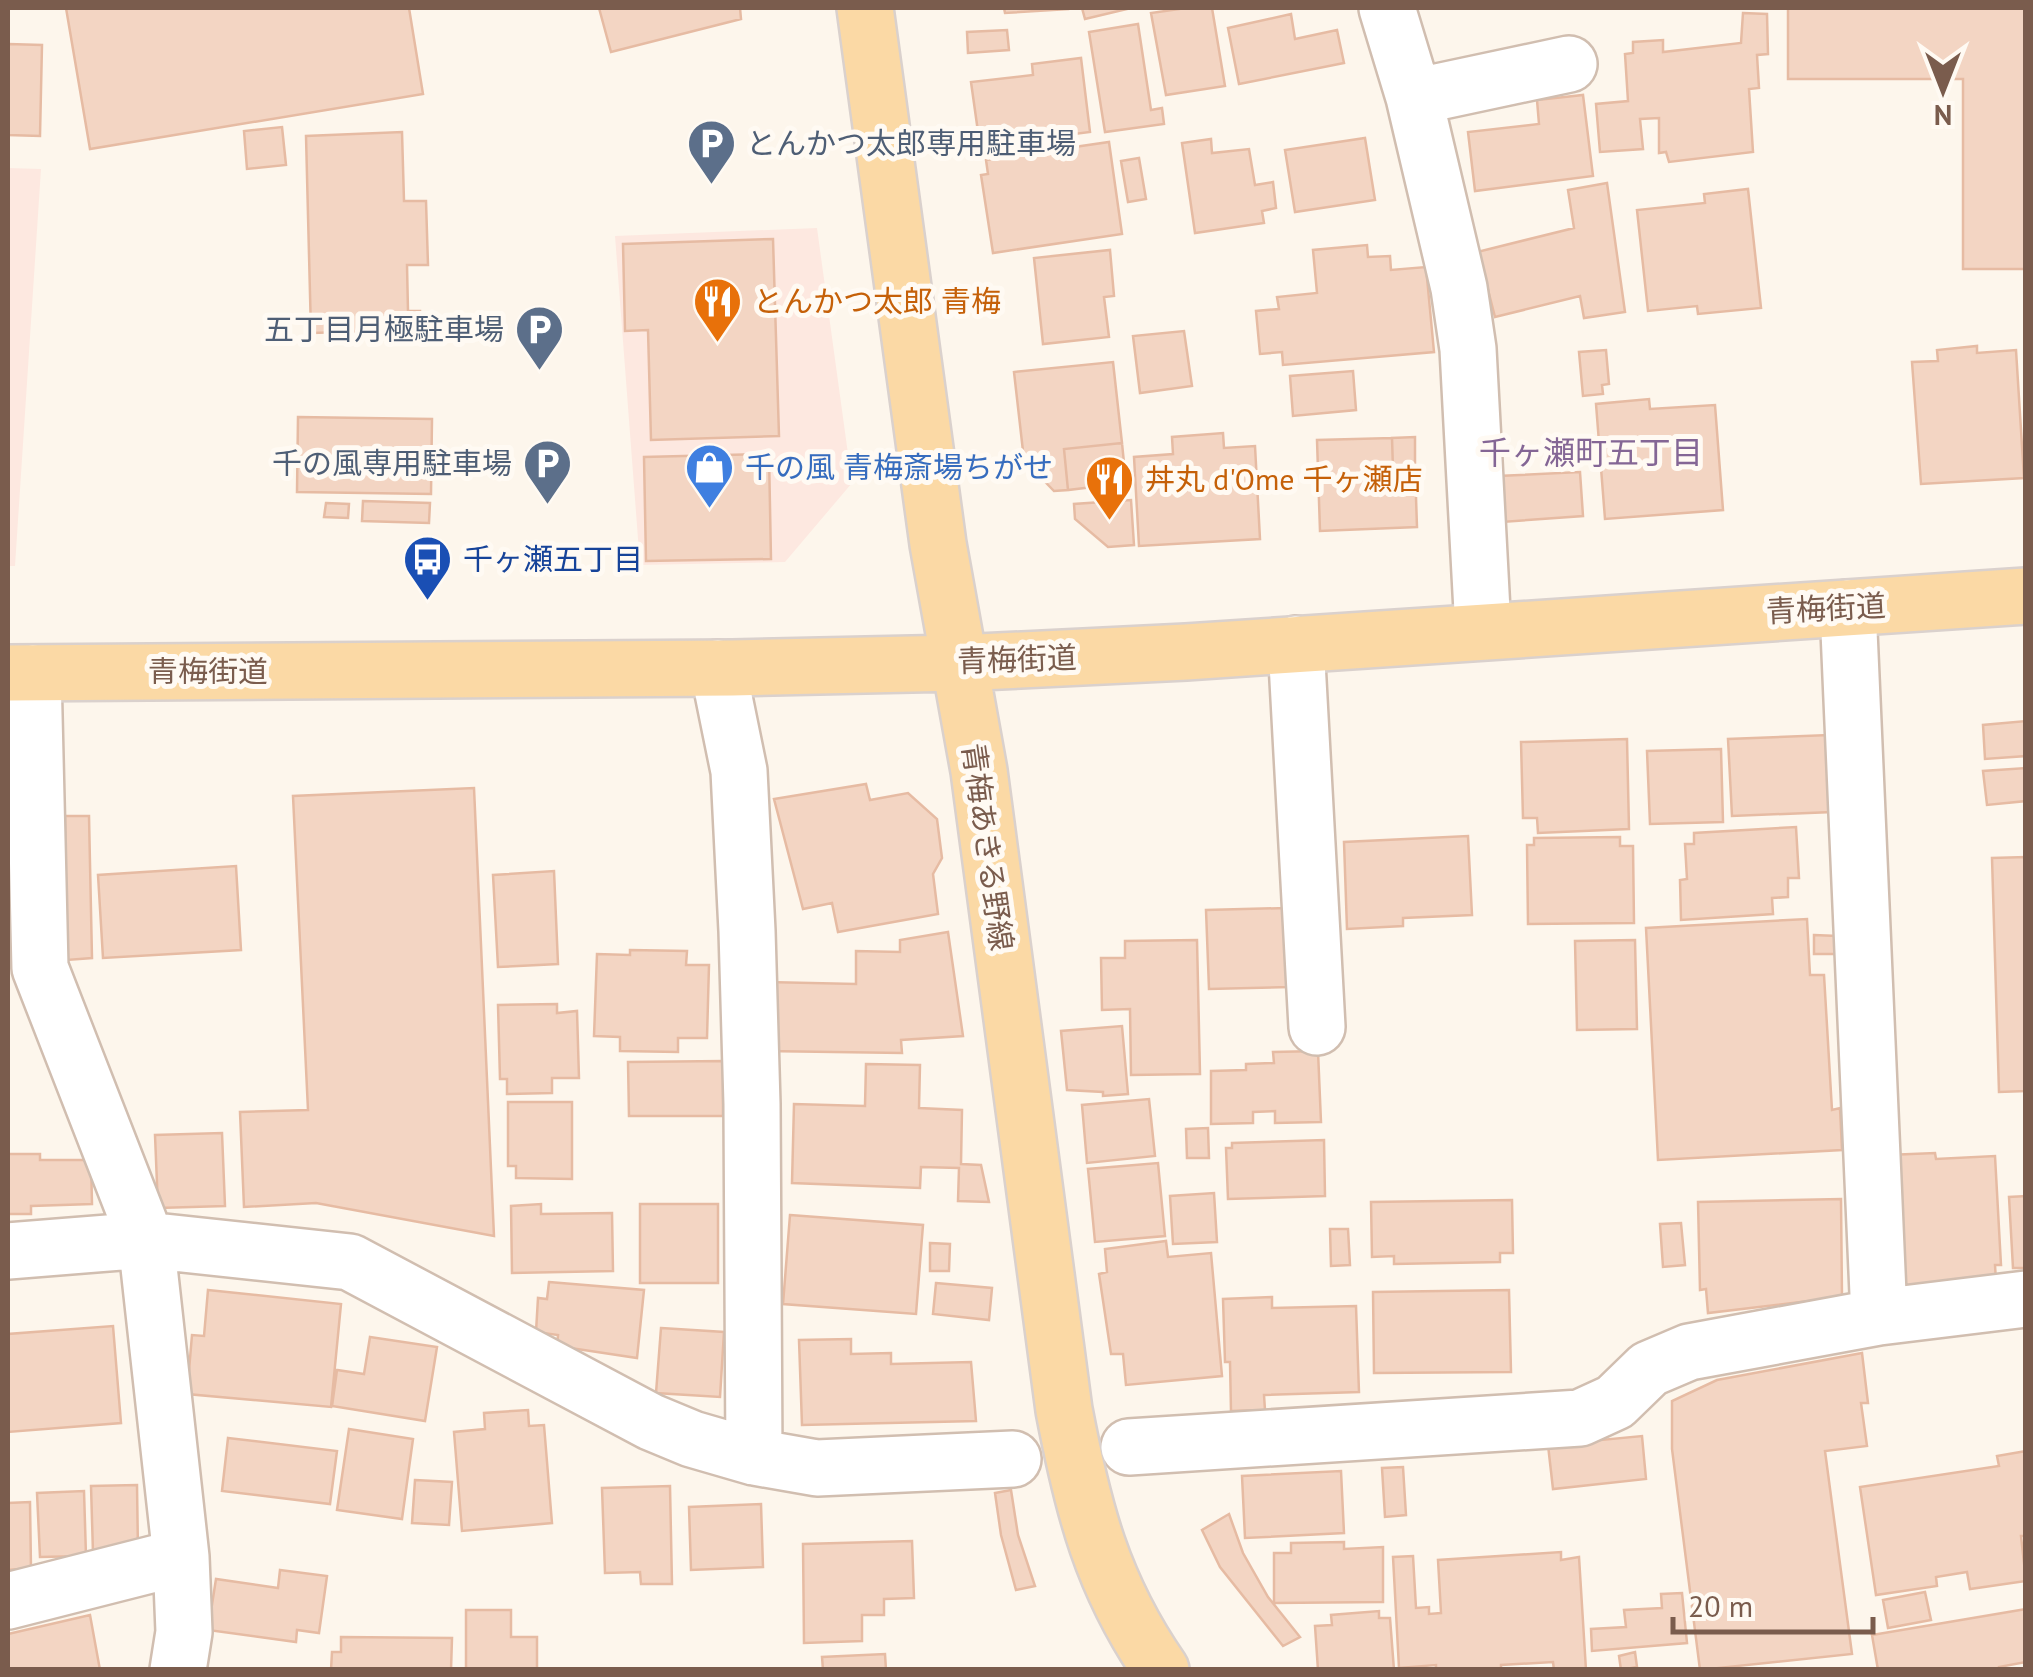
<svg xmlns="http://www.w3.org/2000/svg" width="2033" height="1677" font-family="'PT Sans','Noto Sans JP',sans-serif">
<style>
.commercial{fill:#fde8e0}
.building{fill:#f3d5c3;stroke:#e6bba3;stroke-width:2.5}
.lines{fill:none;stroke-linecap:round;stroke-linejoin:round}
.minor-casing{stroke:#d1beb0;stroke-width:60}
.major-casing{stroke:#dad1cd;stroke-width:60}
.minor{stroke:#fff;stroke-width:55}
.major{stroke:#fbd9a5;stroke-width:55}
.labels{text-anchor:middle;stroke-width:10;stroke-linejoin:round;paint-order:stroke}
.service-label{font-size:30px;fill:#4e5e75;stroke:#fffaf3;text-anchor:end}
.food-label{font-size:30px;fill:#c56008;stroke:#fffaf3;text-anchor:start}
.shop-label{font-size:30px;fill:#366cbe;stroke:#fffaf3;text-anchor:start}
.transit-label{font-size:30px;fill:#164399;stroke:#fffaf3;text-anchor:start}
.street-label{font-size:30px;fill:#7a5c4d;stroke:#fffaf3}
.neighbourhood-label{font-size:32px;fill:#846695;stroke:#fffaf3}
</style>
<rect width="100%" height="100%" fill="#fdf6ec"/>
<path class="commercial" d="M8,168L41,169L15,566H8Z
M817,228L852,483L785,562L640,565L615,236Z"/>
<path class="building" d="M66,8H409L423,94L90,149Z
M599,8H740L741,19L611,52Z
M1004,8H1068V9L1005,13Z
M1082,8H1131L1085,19Z
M1186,8H1212L1225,86L1166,95L1151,13Z
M1788,8H2026V269H1963V79H1788Z
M1743,13L1767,14L1768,54L1757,55L1759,88L1749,89L1753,152L1669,162L1666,152L1659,153V118L1640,119L1643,149L1600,152L1596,104L1628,101L1625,54L1633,53V42L1663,40V52L1741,43Z
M1291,14L1295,39L1337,30L1344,63L1239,84L1228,28Z
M1138,24L1151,110L1162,108L1164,124L1105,132L1089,32Z
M1007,30L1009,50L968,53L967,32Z
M8,44L42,45L40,136L8,135Z
M1081,58L1090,132L980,146L971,82L1033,75L1032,64Z
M1583,95L1593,176L1475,191L1468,132L1539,124L1537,100Z
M282,127L286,165L247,169L244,131Z
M402,132L404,201H426L428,265H407L408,311H420V330L311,333L306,136Z
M1365,138L1375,200L1295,212L1285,150Z
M1211,139L1212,153L1249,149L1255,185L1273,182L1276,208L1262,211L1264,223L1195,233L1182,143Z
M1109,142L1122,234L993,253L981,175L988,174L986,160Z
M1139,158L1146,199L1128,202L1121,161Z
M1607,183L1625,312L1584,318L1580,296L1495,317L1486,282L1469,254L1574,228L1568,190Z
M1748,189L1761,308L1698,314L1697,306L1648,311L1637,210L1705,203L1704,194Z
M773,239L779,436L651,440L648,330L625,331L623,244Z
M1367,245L1368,257L1390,256L1391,270L1426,267L1434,352L1283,365L1282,352L1260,354L1256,311L1279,309L1277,297L1317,293L1313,250Z
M1110,250L1114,296L1104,297L1109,337L1043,344L1034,258Z
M1184,331L1192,386L1140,393L1133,336Z
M1977,346V353L2016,350L2024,478L1921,484L1912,362L1938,361L1937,350Z
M1606,350L1609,384L1602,385L1603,394L1583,396L1579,352Z
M1113,362L1122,443L1064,449L1068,490L1054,491L1024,460L1014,372Z
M1353,371L1356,410L1293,416L1290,376Z
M1649,399L1650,409L1715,405L1723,510L1605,519L1596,404Z
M298,417L432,419L431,494L297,492Z
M1223,433L1224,448L1255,446L1260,539L1139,546L1134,457L1173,454L1172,437Z
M1415,437V468L1393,469L1392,438Z
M1392,438L1393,469L1415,468L1417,527L1320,531L1317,440Z
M1122,443L1126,483L1068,490L1064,449Z
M769,454L771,559L646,561L644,457Z
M1580,472L1583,516L1502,522L1498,476Z
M1131,500L1134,545L1108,547L1075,519L1074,504Z
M363,501L430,503L429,523L362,521Z
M326,503L349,504L348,518L324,517Z
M2026,721V756L1985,759L1983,725Z
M1829,735L1832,812L1732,816L1728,739Z
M1627,739L1629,829L1538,833L1537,818H1523L1521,742Z
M1721,749L1723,822L1650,824L1647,751Z
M2026,768V801L1987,805L1983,771Z
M866,784L870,800L908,793L937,819L942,858L933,874L938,914L838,932L832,903L803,909L774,799Z
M474,788L494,1236L316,1203L244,1207L240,1112L308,1110L293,796Z
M65,816H89L92,958L67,960Z
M1796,827L1799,878H1788V897L1772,898L1773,914L1681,920L1680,880L1687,879L1685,844H1694V833Z
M1468,836L1472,915L1403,918V926L1347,929L1344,842Z
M1620,837V846H1633L1634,923L1528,924L1527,845H1534V838Z
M2026,857V1091L1999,1092L1992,858Z
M236,866L241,950L103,958L98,875Z
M554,871L558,964L498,967L493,875Z
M1286,908L1289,987L1209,989L1206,910Z
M1807,919L1810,975H1824L1832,1110L1840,1108L1842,1150L1658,1160L1646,928Z
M948,932L963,1036L901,1040L902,1053L765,1051L767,982L856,984V951L900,952V940Z
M1814,935L1837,936V954H1814Z
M1197,940L1200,1074L1131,1075L1130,1009L1102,1010L1101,958H1125V941Z
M1635,940L1637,1029L1577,1030L1575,941Z
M630,950L687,951L686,965H709L707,1038H678V1052L620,1051V1037L594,1036L597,954L630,955Z
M557,1004V1013L577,1011L579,1078H552V1093L507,1094V1079H500L498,1005Z
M1122,1026L1128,1094L1103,1096V1092L1067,1090L1061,1031Z
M1318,1051L1321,1122L1275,1123V1111L1253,1112V1123L1211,1124V1071L1246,1070V1064L1274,1063L1273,1052Z
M723,1061V1116H629L628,1062Z
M866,1064L920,1065L919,1108L962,1110L961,1164L981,1165L989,1202L958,1201L959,1168L921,1167L920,1188L792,1183L794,1104L865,1106Z
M1149,1099L1155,1156L1087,1163L1082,1105Z
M508,1102H572V1179L516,1178V1166H508Z
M1208,1128L1209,1158H1187L1186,1129Z
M222,1133L225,1206L158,1208L155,1135Z
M1324,1140L1325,1196L1228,1199L1226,1148H1232V1143Z
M1935,1153L1936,1159L1995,1156L2001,1265H1995L1996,1281L1895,1286L1888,1155Z
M8,1154H40V1160H91L92,1204L31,1206V1214H8Z
M1158,1163L1165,1236L1095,1242L1088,1169Z
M1214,1193L1217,1242L1173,1244L1170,1196Z
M2026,1196V1268H2013L2009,1197Z
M1841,1199L1842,1297L1708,1313L1706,1289L1700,1290L1698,1202Z
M1512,1200L1513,1253H1500V1262L1394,1264V1256L1372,1257L1371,1202Z
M541,1204V1214L612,1213L613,1271L512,1273L511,1206Z
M640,1204H718V1283H640Z
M790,1215L923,1225L916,1314L783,1304Z
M1681,1223L1685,1265L1663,1267L1660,1224Z
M1330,1229H1348L1350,1265L1331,1266Z
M1166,1241L1168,1257L1211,1253L1222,1376L1126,1385L1123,1354H1111L1099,1274L1107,1272L1105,1249Z
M930,1243L950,1244L949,1271H930Z
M549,1282L644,1290L637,1358L557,1346L558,1335L536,1332L538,1298L547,1299Z
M936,1283L992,1288L989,1320L933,1314Z
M208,1290L341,1304L331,1407L187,1394L192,1335L204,1336Z
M1509,1290L1511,1372L1374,1373L1373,1292Z
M1272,1297V1308L1356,1306L1359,1392L1264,1395L1265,1410L1231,1411L1230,1362H1225L1223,1299Z
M113,1326L121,1423L8,1432V1334Z
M661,1328L724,1332L720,1397L656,1393Z
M370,1337L437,1347L425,1421L332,1406L337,1370L364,1374Z
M851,1339V1354L891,1353V1364L971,1362L976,1421L802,1425L799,1340Z
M1862,1353L1868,1403H1861L1867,1446L1825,1451L1852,1654L1700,1670L1672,1449V1401L1717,1380Z
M528,1410L529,1426L544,1425L552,1523L462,1531L454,1432L485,1429L484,1413Z
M349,1429L413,1439L402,1519L337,1510Z
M1642,1436L1646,1479L1553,1489L1548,1445Z
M228,1438L337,1451L330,1504L222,1491Z
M2026,1451V1536H2021L2026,1581L1970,1589L1967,1572L1936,1577L1937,1586L1876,1595L1860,1487L1999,1466L1997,1456Z
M1403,1467L1406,1515L1385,1517L1382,1468Z
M1341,1471L1344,1533L1245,1538L1242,1476Z
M415,1480L452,1482L449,1525L412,1523Z
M137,1485L138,1552L93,1553L91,1486Z
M670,1486L672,1584H641L640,1572L605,1573L602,1488Z
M1011,1490L1018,1535L1035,1586L1016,1590L1001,1535L995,1493Z
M84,1491L86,1556L40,1557L37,1493Z
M30,1502L31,1568L8,1570V1503Z
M761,1504L763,1567L691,1570L689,1507Z
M1229,1514L1243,1553L1268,1597L1300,1637L1283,1646L1220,1567L1202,1530Z
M912,1541L914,1598L884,1599V1615H862V1641L804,1643L803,1544Z
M1344,1542V1549L1383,1547V1602L1274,1603V1553H1291V1543Z
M1561,1552V1560L1579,1557L1586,1670H1554L1553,1662L1501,1665V1670H1436V1665L1399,1668L1393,1557L1413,1556L1416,1608L1429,1607V1614L1441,1613L1438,1560Z
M280,1570L327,1576L319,1633L297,1630L296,1642L208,1630L216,1579L278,1588Z
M1925,1592L1931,1620L1888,1628L1883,1600Z
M1682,1593L1687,1643L1592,1651L1591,1629L1626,1627L1624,1610L1662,1608L1661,1594Z
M2026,1609V1662L1999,1667V1670H1878L1872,1635Z
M466,1610H511V1637H537V1670H466Z
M1379,1611V1618H1390L1394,1670H1318L1315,1626L1332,1625L1331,1615Z
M90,1615L100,1670H8V1634Z
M341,1637L452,1638L451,1670H331L332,1652H341Z
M1635,1652L1637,1667L1621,1670L1619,1656Z
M885,1654L886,1670H823L822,1657Z"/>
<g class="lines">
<defs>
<path id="minor" d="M1387,8L1414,97L1459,288L1468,349L1483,630
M1414,97L1569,64
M1848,608L1879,1317
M1296,644L1317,1027
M718,668L739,771L747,931L752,1104L754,1457
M8,1251L146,1240L350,1262L651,1422L692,1439L754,1457L817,1468L1013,1459
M1129,1447L1580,1418L1615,1402L1649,1369L1689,1352L1879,1317L2026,1299
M8,1601L181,1557L146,1240L40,968L33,673
M178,1670L184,1632L181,1557"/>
<path id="major" d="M865,8L938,544L979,771L1064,1410C1083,1509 1102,1585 1161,1670
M8,673L732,668L958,663L1186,652L2026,596"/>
</defs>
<use href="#minor" class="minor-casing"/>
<use href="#major" class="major-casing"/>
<use href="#minor" class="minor"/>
<use href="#major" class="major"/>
</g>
<defs>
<symbol id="parking-pin" viewBox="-11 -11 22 30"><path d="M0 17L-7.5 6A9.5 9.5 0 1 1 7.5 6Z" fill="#5c6f8a" stroke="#fffaf3"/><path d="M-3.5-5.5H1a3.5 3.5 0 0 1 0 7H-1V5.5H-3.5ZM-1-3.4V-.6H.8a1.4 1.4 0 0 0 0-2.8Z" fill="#fff"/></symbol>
<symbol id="restaurant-pin" viewBox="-11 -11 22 30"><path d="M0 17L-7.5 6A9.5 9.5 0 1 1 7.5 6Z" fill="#e8710a" stroke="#fffaf3"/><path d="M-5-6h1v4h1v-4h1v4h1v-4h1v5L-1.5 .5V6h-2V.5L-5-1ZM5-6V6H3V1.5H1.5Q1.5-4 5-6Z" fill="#fff"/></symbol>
<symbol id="shop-pin" viewBox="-11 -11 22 30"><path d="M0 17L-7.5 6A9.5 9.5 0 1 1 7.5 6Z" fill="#3f7fe0" stroke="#fffaf3"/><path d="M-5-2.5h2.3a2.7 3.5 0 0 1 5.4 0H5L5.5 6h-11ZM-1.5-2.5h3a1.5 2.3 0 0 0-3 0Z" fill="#fff"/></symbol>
<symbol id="bus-pin" viewBox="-11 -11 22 30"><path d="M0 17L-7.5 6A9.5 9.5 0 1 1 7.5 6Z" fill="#1a4fb4" stroke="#fffaf3"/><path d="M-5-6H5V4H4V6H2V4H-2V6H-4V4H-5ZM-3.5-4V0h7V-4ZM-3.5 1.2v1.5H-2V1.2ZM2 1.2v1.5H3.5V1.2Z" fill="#fff"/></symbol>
</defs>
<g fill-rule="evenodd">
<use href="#parking-pin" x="684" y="116" width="55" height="75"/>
<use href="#restaurant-pin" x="690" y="274" width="55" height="75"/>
<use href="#parking-pin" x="512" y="302" width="55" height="75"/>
<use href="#parking-pin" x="520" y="436" width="55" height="75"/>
<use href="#shop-pin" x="682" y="440" width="55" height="75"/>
<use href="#restaurant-pin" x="1082" y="452" width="55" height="75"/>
<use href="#bus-pin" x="400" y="532" width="55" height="75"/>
</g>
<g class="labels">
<g class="service-label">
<text x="746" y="154" text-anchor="start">とんかつ太郎専用駐車場</text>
<text x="504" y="340">五丁目月極駐車場</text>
<text x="512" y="474">千の風専用駐車場</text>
</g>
<g class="food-label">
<text x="753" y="312">とんかつ太郎 青梅</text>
<text x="1145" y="490">丼丸 d'Ome 千ヶ瀬店</text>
</g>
<g class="shop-label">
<text x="745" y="478">千の風 青梅斎場ちがせ</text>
</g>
<g class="transit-label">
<text x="463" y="570">千ヶ瀬五丁目</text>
</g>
<g class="street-label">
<text transform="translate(1826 609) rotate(-3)" y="10">青梅街道</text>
<text transform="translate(1017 660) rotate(-2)" y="10">青梅街道</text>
<text x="208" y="682">青梅街道</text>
<text transform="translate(987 847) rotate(82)" y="10">青梅あきる野線</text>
</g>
<g class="neighbourhood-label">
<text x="1591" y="464">千ヶ瀬町五丁目</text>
</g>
</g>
<rect width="2033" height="1677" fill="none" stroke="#7a5c4d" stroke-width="20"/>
<g transform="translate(1943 90) rotate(180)" stroke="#fffaf3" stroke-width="8" paint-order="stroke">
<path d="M0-8L18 38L0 25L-18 38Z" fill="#7a5c4d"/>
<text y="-15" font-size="28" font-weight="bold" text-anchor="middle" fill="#7a5c4d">N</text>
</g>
<path d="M1673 1617v15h200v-15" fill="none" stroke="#7a5c4d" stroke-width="5"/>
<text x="1688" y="1617" font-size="30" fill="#7a5c4d" stroke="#fffaf3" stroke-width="8" paint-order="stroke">20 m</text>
</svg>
